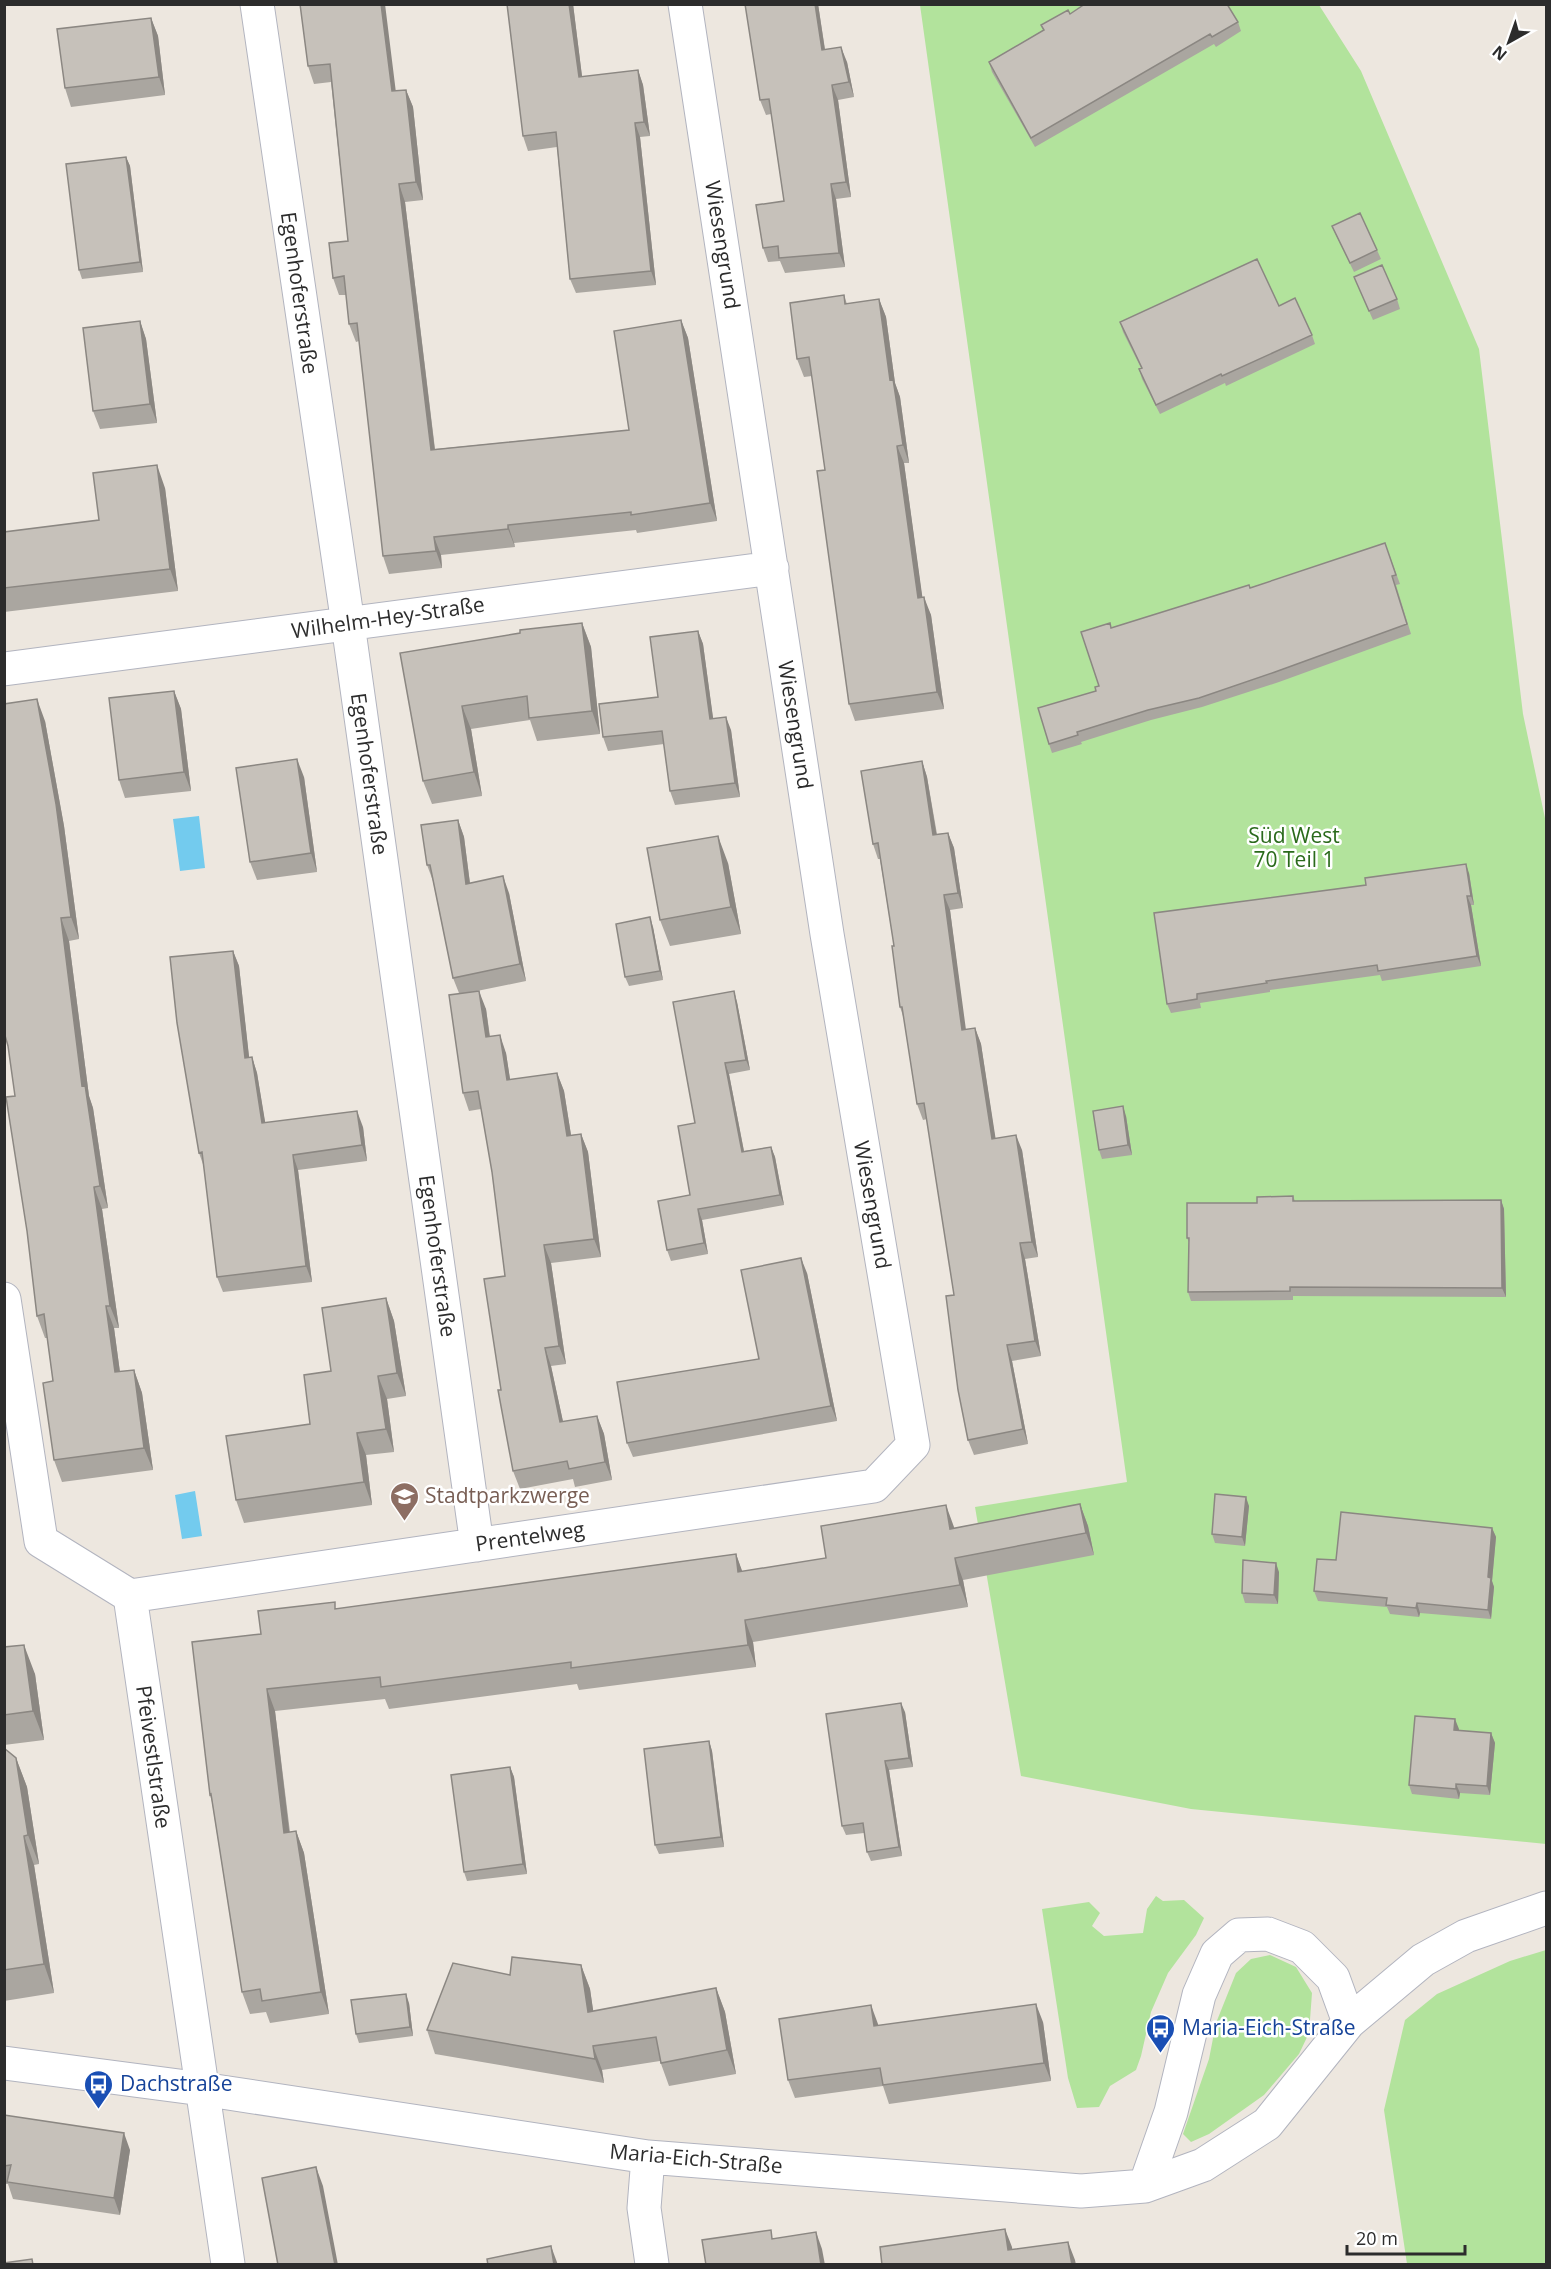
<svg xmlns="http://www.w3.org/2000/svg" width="1551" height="2269" font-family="'Open Sans',sans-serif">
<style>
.green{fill:#b2e39c}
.water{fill:#73cbee}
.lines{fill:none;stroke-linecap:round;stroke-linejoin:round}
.minor-casing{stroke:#b2b4bf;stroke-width:35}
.minor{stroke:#fff;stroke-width:33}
.wall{fill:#aaa6a0}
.shaded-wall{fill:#8b8782}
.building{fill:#c6c1ba;stroke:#8b8782;stroke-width:1.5}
.labels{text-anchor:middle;stroke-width:5;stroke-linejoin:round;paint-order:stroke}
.street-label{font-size:21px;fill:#2c2c2c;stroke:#fff}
.park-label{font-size:21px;fill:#2a6a1b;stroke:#fff}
.education-label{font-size:21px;fill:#785e54;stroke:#fff;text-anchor:start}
.transit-label{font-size:21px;fill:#164399;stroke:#fff;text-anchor:start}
</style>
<rect width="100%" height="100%" fill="#ede7df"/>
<path class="green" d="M920,5H1319L1361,71L1479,349L1523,714L1546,823V1844L1191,1809L1021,1776L975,1507L1127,1482Z
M1156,1896L1163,1901L1184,1900L1204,1918L1196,1935L1168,1973L1151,2012L1141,2056L1136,2070L1110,2086L1099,2107L1077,2108L1068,2078L1042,1909L1089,1902L1100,1913L1092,1926L1104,1936L1143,1933L1147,1909Z
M1546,1950V2264H1407L1384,2110L1405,2020L1437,1994L1510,1961Z
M1270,1955L1296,1967L1312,1993L1309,2033L1299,2054L1264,2095L1209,2134L1191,2142L1183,2134L1209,2059L1216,2023L1236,1973L1251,1959Z"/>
<path class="water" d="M199,816L205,868L180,871L173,819Z
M195,1491L202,1536L182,1539L175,1495Z"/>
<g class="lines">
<defs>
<path id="minor" d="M257,4L348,624L477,1545
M4,669L772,568
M4,1299L41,1541L130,1596L228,2264
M130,1596L874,1486L913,1445L827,934L685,4
M4,2063L202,2089L648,2157L1081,2191L1145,2186L1203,2165L1267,2124L1349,2022L1423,1960L1466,1936L1546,1908
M648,2157L644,2208L652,2264
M1145,2186L1171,2112L1199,1995L1217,1954L1239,1935L1268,1934L1302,1947L1333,1978L1349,2022"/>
</defs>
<use href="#minor" class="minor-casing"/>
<use href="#minor" class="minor"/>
</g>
<path class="wall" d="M300,4L396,91L406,90L413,107L423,200L405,202L435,449L629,430L681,320L688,338L717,521L637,533L636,530L514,543L515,547L441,555L442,568L389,574L383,556L359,341L356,342L349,324L346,295H339L333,278L348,241L331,82L314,84L308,66Z
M507,4H573L582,77L638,70L643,85L650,136L640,137L656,285L576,293L570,279L557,147L528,151L523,136Z
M745,4H818L825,49L847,62L854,97L838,100L851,197L836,199L845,267L785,273L780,261L768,262L763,248L784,201L771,114L766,115L760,100Z
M1070,14L1238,22L1241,31L1216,47L1214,44L1035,147L992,72L989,62L1043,30L1041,25Z
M151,18L158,36L165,95L71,107L65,88Z
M126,157L130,166L143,272L82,279L79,270Z
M1332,226L1377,250L1381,259L1354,272L1336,235Z
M1354,277L1397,299L1400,309L1373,320Z
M844,295L847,304L879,299L886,317L895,383L900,397L909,463H904L922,597L931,615L944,709L855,721L849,704L825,470L812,376L804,377L797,359Z
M1279,306L1312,335L1315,344L1226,386L1225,383L1160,414L1142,379L1139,369L1141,368L1123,332L1120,322Z
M140,321L146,339L157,423L100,429L93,411Z
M165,488L178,591L4,612V532L99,520Z
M1385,543L1400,584L1396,585L1411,634L1279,682L1202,707L1151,720L1081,742L1082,744L1052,753L1049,744L1096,691L1099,686L1111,628L1250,588Z
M582,623L591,647L600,734L537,741L530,720L471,729L482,796L432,804L423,781L400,653Z
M698,631L703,644L713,719L731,730L740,797L675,805L670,791L664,744L608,751L603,737L658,697Z
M174,691L181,709L191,791L125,798L119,780Z
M45,721L64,826L79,939L69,941L89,1096L93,1108L108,1208L102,1209L119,1328H114L120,1372L134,1370L142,1393L153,1470L62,1482L54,1460L53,1381L47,1338H45L37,1316L15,1096Z
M922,761L927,777L937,834L948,833L954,848L963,908L950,910L965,1030L975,1028L981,1044L995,1138L1022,1150L1038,1257L1025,1259L1041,1356L1012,1361L1028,1444L974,1455L968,1440L954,1295L927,1119L923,1120L917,1104L904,1019L900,1007L894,946L880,859H878L873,844Z
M304,777L317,872L257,880L250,862Z
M458,820L464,837L470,883L509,893L526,981L472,992L486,1009L490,1036L506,1053L510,1080L557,1073L564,1091L571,1135L581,1134L588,1152L601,1257L551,1263L566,1364L551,1366L563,1422L597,1416L604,1434L612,1480L575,1487L573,1479L520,1489L513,1471L501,1390L505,1276L492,1172L481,1109L469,1111L463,1093L459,993L453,978L433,881L427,865Z
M728,863L741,934L670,946L660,920Z
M1469,873L1474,905H1471L1481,966L1382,981L1380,975L1270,990V992L1200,1003L1201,1008L1171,1013L1167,1004Z
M653,927L663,980L629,986L625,977Z
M233,951L239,966L249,1058L252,1057L257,1073L265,1123L363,1127L367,1161L298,1170L312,1282L223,1292L217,1277L204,1167L199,1153Z
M737,1002L750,1070L729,1074L744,1151L771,1147L775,1157L784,1205L702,1220L708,1254L671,1261L667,1250L690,1195L695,1123Z
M1126,1116L1132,1155L1102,1159L1099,1150Z
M1293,1196L1295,1201L1501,1200L1504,1209L1506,1297L1293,1296V1300L1191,1301L1188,1292L1189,1242L1187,1238L1257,1203Z
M807,1273L837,1421L633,1457L627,1443L759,1359Z
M386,1298L394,1321L406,1396L387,1399L394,1452L366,1455L372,1505L244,1523L236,1500L310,1424Z
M1080,1504L1088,1526L1094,1555L963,1580L968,1607L753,1642L756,1667L579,1690L577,1684L389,1709L385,1699L275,1711L290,1832L296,1831L304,1853L329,2014L270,2023L266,2012L250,2014L242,1992L212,1802L210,1795L261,1634L337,1609L736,1554L742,1572L826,1558L955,1528Z
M1249,1506L1245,1546L1215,1543L1212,1534Z
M1492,1528L1496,1537L1492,1581L1494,1587L1491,1619L1420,1613L1419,1617L1390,1614L1387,1607L1318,1601L1314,1591L1336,1560Z
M1279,1572L1278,1604L1245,1603L1242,1593Z
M4,1647L35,1674L44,1740L4,1745Z
M905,1712L913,1767L889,1770L902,1856L871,1861L867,1852L864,1833L846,1835L842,1826Z
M1459,1729L1458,1731L1491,1733L1495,1743L1490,1795L1460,1793L1459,1799L1412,1794L1409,1785Z
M709,1741L712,1751L724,1847L659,1854L655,1845Z
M4,1748L16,1758L27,1787L39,1864L34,1865L54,1993L4,2001Z
M510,1767L514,1777L527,1874L467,1881L464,1872Z
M581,1965L590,1989L593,2011L716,1988L725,2012L736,2074L669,2086L660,2061L602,2070L604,2083L435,2054L427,2030L510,1975Z
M409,2003L413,2036L359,2043L356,2034Z
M1043,2022L1051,2081L889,2104L883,2086L795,2098L788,2080L878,2024V2026Z
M4,2115L130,2150L120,2215L13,2199L8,2184H4Z"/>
<path class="shaded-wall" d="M381,4H385L398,109L392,91Z
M569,4H573L584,92L579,77Z
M815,4H818L827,64L822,50Z
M151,18L158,36L165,95L159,77Z
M841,47L847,62L854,97L849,82Z
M638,70L643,85L650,136L644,122Z
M832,85L838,100L851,197L846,182Z
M406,90L413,107L423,200L416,182Z
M635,123L640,137L656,285L651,271Z
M126,157L130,166L143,272L140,262Z
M399,184L405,202L437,468L431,450Z
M831,184L836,199L845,267L839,253Z
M879,299L886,317L895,383L900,397L909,463L903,445L890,380Z
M681,320L688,338L717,521L710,503Z
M140,321L146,339L157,423L150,404Z
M897,446L904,463L925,616L918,598Z
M157,465L165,488L178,591L170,569Z
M508,525L514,543L515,547L508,529Z
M434,537L441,555L442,568L436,551Z
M924,597L931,615L944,709L937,692Z
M582,623L591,647L600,734L592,711Z
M698,631L703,644L715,732L710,719Z
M174,691L181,709L191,791L184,772Z
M37,699L45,721L64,826L79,939L71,917Z
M462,706L471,729L482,796L474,772Z
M726,717L731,730L740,797L735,783Z
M297,759L304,777L317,872L311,853Z
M922,761L927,777L939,850L933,835Z
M458,820L464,837L472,900L466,884Z
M948,833L954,848L963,908L958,893Z
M718,836L728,863L741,934L731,907Z
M1466,864L1469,873L1474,905L1471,896Z
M503,876L509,893L526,981L520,964Z
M944,895L950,910L968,1045L962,1030Z
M1467,896L1471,905L1481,966L1477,956Z
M650,917L653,927L663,980L660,971Z
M61,918L69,941L89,1096L93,1108L108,1208L100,1186L82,1086Z
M233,951L239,966L251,1074L245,1058Z
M479,991L486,1009L492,1055L486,1037Z
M734,991L737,1002L750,1070L746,1060Z
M975,1028L981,1044L998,1154L992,1139Z
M500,1035L506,1053L513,1098L507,1080Z
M252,1057L257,1073L268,1139L262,1123Z
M725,1063L729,1074L746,1162L742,1152Z
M557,1073L564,1091L574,1154L567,1136Z
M1123,1106L1126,1116L1132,1155L1128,1145Z
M357,1111L363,1127L367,1161L362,1145Z
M581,1134L588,1152L601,1257L594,1239Z
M1016,1135L1022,1150L1038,1257L1032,1242Z
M771,1147L775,1157L784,1205L780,1195Z
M293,1155L298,1170L312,1282L306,1266Z
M94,1187L102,1209L119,1328L110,1306Z
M1501,1200L1504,1209L1506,1297L1502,1288Z
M698,1209L702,1220L708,1254L704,1243Z
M1020,1243L1025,1259L1041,1356L1035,1341Z
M544,1245L551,1263L566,1364L559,1346Z
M801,1258L807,1273L837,1421L831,1406Z
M386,1298L394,1321L406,1396L397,1373Z
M106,1306L114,1328L123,1395L115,1372Z
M1007,1345L1012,1361L1028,1444L1023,1429Z
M545,1348L551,1366L567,1440L560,1422Z
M134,1370L142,1393L153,1470L144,1448Z
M378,1376L387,1399L394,1452L386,1429Z
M597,1416L604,1434L612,1480L605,1462Z
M357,1433L366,1455L372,1505L364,1482Z
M1246,1497L1249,1506L1245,1546L1242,1537Z
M1080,1504L1088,1526L1094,1555L1086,1533Z
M946,1505L954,1527L958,1550L950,1529Z
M1492,1528L1496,1537L1492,1581L1494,1587L1491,1619L1488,1610V1577Z
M736,1554L744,1576L738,1572Z
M955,1558L963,1580L968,1607L960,1585Z
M1276,1563L1279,1572L1278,1604L1274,1595Z
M1417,1603L1420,1613L1419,1617L1416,1608Z
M745,1620L753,1642L756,1667L748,1645Z
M24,1645L35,1674L44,1740L33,1711Z
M267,1689L275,1711L292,1855L284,1833Z
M901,1703L905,1712L913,1767L909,1758Z
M1455,1719L1459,1729L1458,1739L1454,1730Z
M1491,1733L1495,1743L1490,1795L1487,1786Z
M709,1741L712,1751L724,1847L721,1837Z
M16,1758L27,1787L39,1864L28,1835Z
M885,1761L889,1770L902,1856L899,1847Z
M510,1767L514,1777L527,1874L523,1864Z
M1456,1784L1460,1793L1459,1799L1456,1789Z
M296,1831L304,1853L329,2014L321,1992Z
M24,1836L34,1865L54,1993L44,1964Z
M581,1965L590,1989L597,2036L588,2012Z
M716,1988L725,2012L736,2074L727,2050Z
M406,1994L409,2003L413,2036L410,2027Z
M1036,2004L1043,2022L1051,2081L1044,2063Z
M871,2005L878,2024L881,2045L874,2026Z
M593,2046L602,2070L604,2083L595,2059Z
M124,2133L130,2150L120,2215L114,2198Z
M316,2167L323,2186L338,2265H335Z
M1005,2229L1012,2247L1014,2265L1008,2250Z
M816,2232L822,2249L825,2265H821Z
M1068,2242L1075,2260L1076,2265H1072Z
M551,2246L558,2265H554Z"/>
<path class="building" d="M300,4H381L392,91L406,90L416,182L399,184L431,450L629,430L614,331L681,320L710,503L631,515V512L508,525V529L434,537L436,551L383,556L357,323L349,324L344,276L333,278L329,243L348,241L330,64L308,66Z
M507,4H569L579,77L638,70L644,122L635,123L651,271L570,279L556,132L523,136Z
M745,4H815L822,50L841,47L849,82L832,85L846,182L831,184L839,253L779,258L778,246L763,248L756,205L784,201L769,99L760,100Z
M1085,4H1227L1238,22L1212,37L1210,34L1031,138L989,62L1044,30L1041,25L1068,10L1070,14Z
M151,18L159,77L65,88L57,29Z
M126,157L140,262L79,270L66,164Z
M1360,213L1377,250L1350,263L1332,226Z
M1257,259L1279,306L1295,298L1312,335L1222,376L1221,374L1156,405L1139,369L1142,368L1120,322Z
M1382,265L1397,299L1369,311L1354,277Z
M844,295L845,304L879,299L890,380L893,379L903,445L897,446L918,598L924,597L937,692L849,704L817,471L825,470L809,357L797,359L790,303Z
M140,321L150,404L93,411L83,328Z
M157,465L170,569L4,588V532L99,520L93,473Z
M1385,543L1396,575L1392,576L1407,624L1275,672L1199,698L1148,710L1077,732L1078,735L1049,744L1038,708L1096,691L1095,687L1099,686L1081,632L1110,623L1111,628L1249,585L1250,588Z
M582,623L592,711L529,718L527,696L462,706L474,772L423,781L400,653L520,633V630Z
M698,631L710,719L726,717L735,783L670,791L662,731L603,737L599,704L658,697L650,637Z
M174,691L184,772L119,780L109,698Z
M37,699L56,804L71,917L61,918L82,1086L85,1085L100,1186L94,1187L110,1306H106L115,1372L134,1370L144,1448L54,1460L43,1383L53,1381L44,1314L37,1316L27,1231L6,1097L15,1096L8,1046L4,1032V704Z
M297,759L311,853L250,862L236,768Z
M922,761L933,835L948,833L958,893L944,895L962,1030L975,1028L992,1139L1016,1135L1032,1242L1020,1243L1035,1341L1007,1345L1023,1429L968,1440L958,1390L946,1296L954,1295L924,1103L917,1104L902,1007H900L892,946H894L878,843L873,844L861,771Z
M458,820L466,884L503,876L520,964L453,978L430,865H427L421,825Z
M718,836L731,907L660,920L647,848Z
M1466,864L1471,896H1467L1477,956L1378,971L1377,965L1266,981L1267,983L1197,994V999L1167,1004L1154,913L1366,885L1365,878Z
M650,917L660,971L625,977L616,924Z
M233,951L245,1058L252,1057L262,1123L357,1111L362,1145L293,1155L306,1266L217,1277L202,1152L199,1153L177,1023L170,957Z
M479,991L486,1037L500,1035L507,1080L557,1073L567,1136L581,1134L594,1239L544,1245L559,1346L545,1348L560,1422L597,1416L605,1462L569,1469L567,1461L513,1471L498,1390H501L484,1279L505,1276L492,1172L478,1091L463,1093L449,995Z
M734,991L746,1060L725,1063L742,1152L771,1147L780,1195L698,1209L704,1243L667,1250L658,1201L690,1195L678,1126L695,1123L673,1002Z
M1123,1106L1128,1145L1099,1150L1093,1111Z
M1293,1196V1201L1501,1200L1502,1288L1290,1287V1291L1188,1292L1189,1238H1187V1203H1257V1197Z
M801,1258L831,1406L627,1443L617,1382L759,1359L741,1270Z
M386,1298L397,1373L378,1376L386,1429L357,1433L364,1482L236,1500L226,1436L310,1424L304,1375L331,1371L322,1308Z
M1215,1494L1246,1497L1242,1537L1212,1534Z
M1080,1504L1086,1533L955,1558L960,1585L745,1620L748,1645L571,1668V1662L381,1687L380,1677L267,1689L284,1833L296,1831L321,1992L262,2001L260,1989L242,1992L211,1794L210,1795L192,1642L261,1634L258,1611L335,1602V1609L736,1554L738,1572L826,1558L821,1526L946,1505L950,1529Z
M1341,1512L1492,1528L1488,1577L1491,1578L1488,1610L1417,1603L1416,1608L1386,1605L1387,1598L1314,1591L1317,1559L1336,1560Z
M1243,1560L1276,1563L1274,1595L1242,1593Z
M24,1645L33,1711L4,1715V1647Z
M901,1703L909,1758L885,1761L899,1847L867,1852L863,1823L842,1826L826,1714Z
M1415,1716L1455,1719L1454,1730L1491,1733L1487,1786L1456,1784V1789L1409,1785Z
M709,1741L721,1837L655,1845L644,1749Z
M4,1748L16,1758L28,1835L24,1836L44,1964L4,1970Z
M510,1767L523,1864L464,1872L451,1775Z
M512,1957L581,1965L588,2012L716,1988L727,2050L661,2063L656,2037L593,2046L595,2059L427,2030L453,1963L510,1975Z
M406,1994L410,2027L356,2034L351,2000Z
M1036,2004L1044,2063L883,2085L880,2068L788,2080L779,2019L871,2005L874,2026Z
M4,2115L124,2133L114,2198L7,2182L11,2165L4,2166Z
M316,2167L335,2265H278L262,2178Z
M1005,2229L1008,2250L1068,2242L1072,2265H882L880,2247Z
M771,2230L772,2239L816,2232L821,2265H706L702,2240Z
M551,2246L554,2265H488L487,2259Z
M32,2259L33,2265H4V2263Z"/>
<defs>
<symbol id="school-pin" viewBox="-11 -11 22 30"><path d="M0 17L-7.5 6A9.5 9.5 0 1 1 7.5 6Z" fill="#8d6e63" stroke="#fff"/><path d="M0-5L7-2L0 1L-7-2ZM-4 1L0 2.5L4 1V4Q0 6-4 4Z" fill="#fff"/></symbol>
<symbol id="bus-pin" viewBox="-11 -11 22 30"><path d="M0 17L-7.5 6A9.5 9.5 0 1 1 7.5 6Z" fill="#1a4fb4" stroke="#fff"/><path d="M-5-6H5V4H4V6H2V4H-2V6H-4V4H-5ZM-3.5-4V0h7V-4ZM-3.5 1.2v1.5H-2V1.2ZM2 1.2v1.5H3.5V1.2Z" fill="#fff"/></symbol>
</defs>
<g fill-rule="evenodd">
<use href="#school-pin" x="388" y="1480" width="33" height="45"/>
<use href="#bus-pin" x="1144" y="2012" width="33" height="45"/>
<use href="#bus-pin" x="82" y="2068" width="33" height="45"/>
</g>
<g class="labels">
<g class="street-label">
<text transform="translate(722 245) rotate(81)" y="7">Wiesengrund</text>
<text transform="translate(299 293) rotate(82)" y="7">Egenhoferstraße</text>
<text transform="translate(388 618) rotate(-8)" y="7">Wilhelm-Hey-Straße</text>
<text transform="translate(795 725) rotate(81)" y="7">Wiesengrund</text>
<text transform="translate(369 774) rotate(82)" y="7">Egenhoferstraße</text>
<text transform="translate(872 1205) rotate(80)" y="7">Wiesengrund</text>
<text transform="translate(437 1256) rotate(82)" y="7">Egenhoferstraße</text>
<text transform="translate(530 1537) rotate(-8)" y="7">Prentelweg</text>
<text transform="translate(153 1757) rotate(82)" y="7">Pfeivestlstraße</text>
<text transform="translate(696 2159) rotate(5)" y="7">Maria-Eich-Straße</text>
</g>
<g class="park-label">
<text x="1294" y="843">Süd West<tspan x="1294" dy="24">70 Teil 1</tspan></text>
</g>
<g class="education-label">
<text x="425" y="1503">Stadtparkzwerge</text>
</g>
<g class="transit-label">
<text x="1182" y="2035">Maria-Eich-Straße</text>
<text x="120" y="2091">Dachstraße</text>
</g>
</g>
<rect width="1551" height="2269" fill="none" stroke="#2c2c2c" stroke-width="12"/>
<g transform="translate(1509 42) rotate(220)" stroke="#ffffff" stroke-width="4.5" paint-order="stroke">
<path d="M0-4.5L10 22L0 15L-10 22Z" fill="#2c2c2c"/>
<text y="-9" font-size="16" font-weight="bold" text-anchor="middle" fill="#2c2c2c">N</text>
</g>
<path d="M1347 2245v9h118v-9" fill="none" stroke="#2c2c2c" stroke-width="3"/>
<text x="1356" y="2245" font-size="18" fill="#2c2c2c" stroke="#ffffff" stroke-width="4.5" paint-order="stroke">20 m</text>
</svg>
